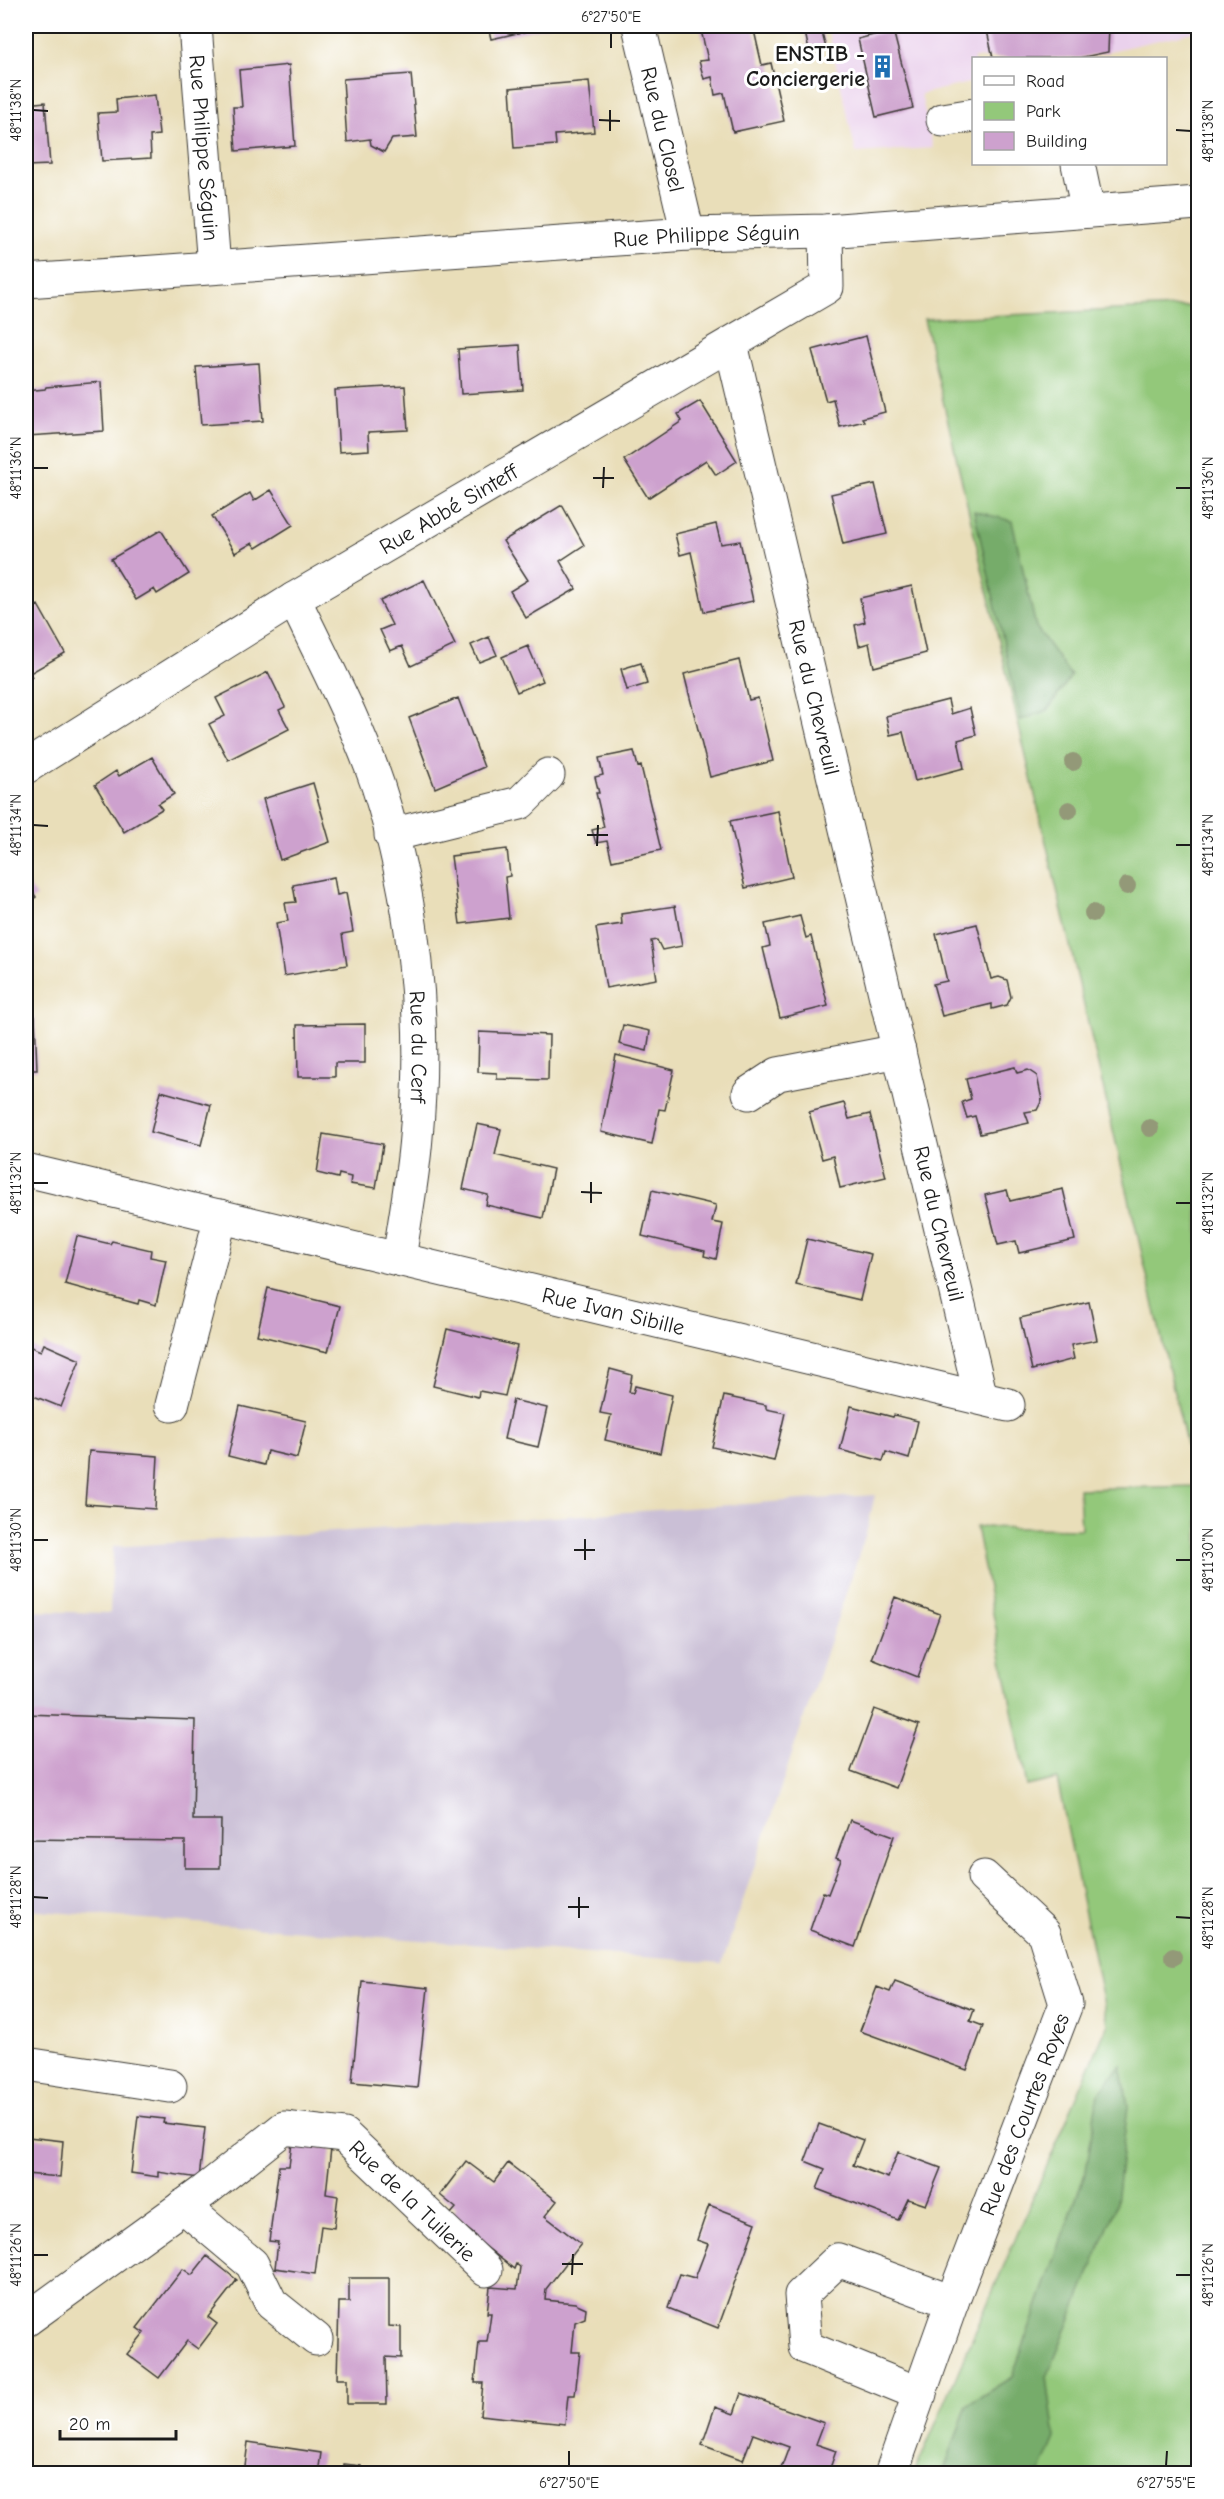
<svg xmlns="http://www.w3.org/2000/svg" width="1224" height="2499" font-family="'Comic Neue',sans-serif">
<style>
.built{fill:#ead1ec}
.industrial{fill:#cabfd6}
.green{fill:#93c87a;stroke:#58724b;stroke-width:1.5}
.forest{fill:#76ac6a;stroke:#496443;stroke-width:1.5}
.building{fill:#cda1ce}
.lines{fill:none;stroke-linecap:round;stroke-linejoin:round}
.minor-casing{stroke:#3b3934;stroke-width:35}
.minor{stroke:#fff;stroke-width:33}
.tree{fill:#939978}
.ticks{fill:none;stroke:#1c1c1c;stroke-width:2}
.labels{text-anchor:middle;stroke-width:6;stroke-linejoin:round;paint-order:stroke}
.poi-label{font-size:22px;font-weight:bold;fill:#1c1c1c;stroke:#fff;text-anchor:end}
.street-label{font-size:22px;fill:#1c1c1c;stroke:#fff}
.neatline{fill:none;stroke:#1c1c1c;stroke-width:2}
.ticks-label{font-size:15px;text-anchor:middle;fill:#1c1c1c}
</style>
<rect width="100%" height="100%" fill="#fff"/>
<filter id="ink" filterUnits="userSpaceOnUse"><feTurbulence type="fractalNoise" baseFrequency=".0167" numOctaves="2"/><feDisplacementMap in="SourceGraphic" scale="12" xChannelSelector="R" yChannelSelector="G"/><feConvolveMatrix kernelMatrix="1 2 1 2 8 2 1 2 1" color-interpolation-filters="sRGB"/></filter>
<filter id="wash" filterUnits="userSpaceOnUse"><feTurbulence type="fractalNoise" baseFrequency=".008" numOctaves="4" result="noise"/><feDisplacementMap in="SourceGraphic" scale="24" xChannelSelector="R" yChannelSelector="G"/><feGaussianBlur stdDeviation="1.35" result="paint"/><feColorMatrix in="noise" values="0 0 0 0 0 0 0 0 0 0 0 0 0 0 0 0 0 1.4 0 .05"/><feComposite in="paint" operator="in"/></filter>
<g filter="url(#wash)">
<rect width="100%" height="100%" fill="#e9deb9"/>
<path class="built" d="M827,26H1198V31L1079,58H974L973,82L921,94L933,148L856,153Z"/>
<path class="industrial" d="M875,1495L867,1530L722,1963L26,1910V1611L110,1613L113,1547Z"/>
<path class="green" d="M1198,306V2473L914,2474L1108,2024L1057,1779L1027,1786L976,1527L1081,1529L1079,1489L1196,1486L924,319Z"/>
<path class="forest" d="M974,511L1012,521L1036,627L1071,676L1048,710L1021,720Z
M1121,2065L1128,2106L1115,2210L1047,2377L1055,2438L1040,2473H943L967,2405L1012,2377L1086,2171L1098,2094Z"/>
<g id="blocks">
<path class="building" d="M488,26H550L491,39Z
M700,26H753L762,65L771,63L784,121L733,132L724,93L715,95L712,77L704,79L699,61L708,60Z
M986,26H1109L1108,52L1079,58H993Z
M821,29L826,48L809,51L805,32Z
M893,30L913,108L876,117L858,39Z
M289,65L295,146L236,151L233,107H242L239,70Z
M411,74L417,137L392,139L384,152L371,145L370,139L347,142L343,79Z
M589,81L594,132L555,135L556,145L514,148L510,88Z
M155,95L159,135L150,136L151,158L102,161L98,113L117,112L116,99Z
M45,102L50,165L26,166V104Z
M866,336L885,412L862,418L864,421L840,427L833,399L826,401L812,350Z
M520,345L523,390L461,394L458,349Z
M259,363L263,421L201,425L196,367Z
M101,382L104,431L27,436L26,391L45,389L46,387Z
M405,386L408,430L368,432L369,450L339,452L335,390Z
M700,401L737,461L716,475L706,460L648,498L624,460L682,421L678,414Z
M875,484L887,534L843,544L831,494Z
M271,490L293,525L256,548L252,543L235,553L212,516L250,493L254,501Z
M562,505L584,545L560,561L576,589L526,618L510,591L528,580L503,541Z
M716,524L721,544L740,541L753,601L704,612L691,552L680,555L675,534Z
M161,530L189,574L157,594L154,589L136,600L111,559Z
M424,580L455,645L411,666L402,646L390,651L380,630L392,625L380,601Z
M912,586L926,653L874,667L869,643L859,646L855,625L865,622L860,598Z
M38,605L65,653L30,673L32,677L26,681V612Z
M489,637L497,655L479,662L471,645Z
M528,646L543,681L517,692L502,657Z
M739,660L749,700L758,698L773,761L710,777L684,674Z
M641,663L647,684L627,690L621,669Z
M268,672L285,707L279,710L289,729L228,760L209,724L225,716L216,698Z
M458,698L484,767L435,788L409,718Z
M948,700L951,714L970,708L976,735L958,740L964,768L915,781L903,732L890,735L886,716Z
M634,751L638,767L641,766L661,850L612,861L607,841L596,843L592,830L604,827L596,793H599L595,777L603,775L599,758Z
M152,757L174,794L158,804L162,809L124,832L95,785L116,771L119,776Z
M313,783L330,842L280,860L263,799Z
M778,811L792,877L745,888L730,821Z
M507,849L510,876L505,877L509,918L460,924L451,856Z
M334,877L337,895L346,893L353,932L342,934L347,965L284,976L276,923L288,921L285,903L296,902L293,885Z
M26,881L36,897L26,904Z
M675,906L682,946L662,950L657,940L651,941L657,979L606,988L596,928L622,924L621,914Z
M800,916L806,938L811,936L828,1006L780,1018L763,948L770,946L765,924Z
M977,924L991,979L999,977L1007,980L1011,997L1007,1005L992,1009V1004L942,1016L933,984L947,981L936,934Z
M26,1017H35L37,1070H26Z
M365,1024V1063H335V1077H298L297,1025Z
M623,1025L650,1031L647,1051L619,1044Z
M479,1032L549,1035L548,1080L497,1079V1073L478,1072Z
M616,1055L674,1070L665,1110L659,1109L652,1144L601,1132Z
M1015,1067L1017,1073L1028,1070L1037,1076L1042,1100L1037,1110L1025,1112L1029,1123L980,1134L975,1116L967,1118L962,1102L971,1099L966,1079Z
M161,1091L211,1105L201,1145L151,1132Z
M844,1103L849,1119L870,1114L886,1177L840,1188L833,1156L822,1159L809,1112Z
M477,1124L501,1129L495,1155L553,1169L543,1218L486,1205L488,1195L463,1189Z
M323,1134L383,1144L376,1188L350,1184L351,1177L339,1174L338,1178L317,1173Z
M1063,1189L1075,1240L1019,1253L1016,1241L998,1245L985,1195L1007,1190L1010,1201Z
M652,1190L716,1205L712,1222L723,1224L716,1259L704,1256L705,1251L642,1236Z
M77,1236L110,1244L112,1241L151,1250L150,1257L166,1260L156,1305L139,1300L138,1304L65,1284Z
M807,1239L871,1254L860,1300L796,1285Z
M268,1288L340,1306L328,1352L257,1335Z
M1089,1302L1097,1340L1071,1345L1074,1359L1032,1370L1020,1318Z
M447,1329L517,1346L505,1396L479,1391L478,1397L433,1386Z
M44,1344L80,1360L61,1407L26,1393V1345L41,1351Z
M610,1369L632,1375L629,1392L633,1393L635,1386L672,1395L660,1453L605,1440L611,1415L600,1413Z
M724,1396L766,1405V1409L785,1413L774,1461L712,1447Z
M513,1400L547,1408L538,1447L504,1439Z
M240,1406L306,1421L297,1458L267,1451L264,1465L228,1456Z
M851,1406L893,1417L894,1415L918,1421L909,1459L886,1452L883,1461L840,1450Z
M89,1451L158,1456L155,1509L85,1504Z
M895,1597L940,1614L917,1677L872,1659Z
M874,1709L919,1725L896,1788L851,1771Z
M26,1714L195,1720L193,1820H221L220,1868H185V1841L26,1839Z
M850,1820L894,1836L855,1947L810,1930L823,1892L828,1894L841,1860L836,1858Z
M362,1981L428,1988L417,2088L352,2082Z
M895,1981L974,2010L970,2021L983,2026L967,2070L860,2031L877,1987L890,1992Z
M138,2116L164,2119L163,2123L205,2128L199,2178L158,2172V2177L131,2173Z
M819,2124L863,2140L853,2165L888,2178L898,2152L941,2168L926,2205L908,2199L898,2220L817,2189L825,2169L805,2161Z
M28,2137L63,2141L60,2177L26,2174Z
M292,2143L331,2148L326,2194L338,2196L334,2228L321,2226L315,2274L275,2268L278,2242L269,2241L279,2166H289Z
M466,2161L494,2182L508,2163L557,2201L545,2216L581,2244L546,2289L545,2300L575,2303L586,2308L585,2318L575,2322L572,2352H580L575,2395H568L565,2424L480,2415L483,2383H475L479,2342H487L491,2313H487L490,2287L517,2289L520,2267L516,2264L514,2269L475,2238L476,2236L450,2215L456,2208L440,2195Z
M709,2205L756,2223L718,2328L668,2308L680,2274L695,2278L708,2244L697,2240Z
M207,2256L237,2280L208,2317L217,2324L198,2349L187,2341L159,2378L127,2354L144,2333L137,2328L183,2269L192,2275Z
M349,2278H389V2326L401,2327V2358L386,2357L387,2404H347V2379H337L339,2302H349Z
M741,2393L824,2423L816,2444L836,2451L828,2474H779L789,2447L753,2434L743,2460L702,2445L715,2407L734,2414Z
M248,2442L321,2453L318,2474H244Z
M344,2464L361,2466L360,2474H343Z"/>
</g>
</g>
<g filter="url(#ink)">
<use href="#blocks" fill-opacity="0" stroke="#3b3934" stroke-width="1.5"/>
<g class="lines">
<defs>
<g id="minor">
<path id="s1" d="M195,26L214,267"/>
<path id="s2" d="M639,26L688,234"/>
<path d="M943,120L974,115"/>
<path d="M1078,164L1088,211"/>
<path id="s3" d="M26,281L688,234L826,231L1198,203"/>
<path id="s4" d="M731,344L981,1398"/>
<path id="s5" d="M294,599C323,660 356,721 378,786C414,897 427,1020 416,1137C413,1177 405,1218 399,1259"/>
<path id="s6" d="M26,767L294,599L827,287L826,231"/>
<path d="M391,835L520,803L548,775"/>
<path d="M749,1093L778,1074L899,1051"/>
<path id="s7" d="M26,1170L1008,1405"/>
<path d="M172,1405L221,1216"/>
<path d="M26,2064L170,2086"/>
<path d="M183,2206L252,2264L271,2303L316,2339"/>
<path id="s8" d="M952,2302L1066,2004L1044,1933L984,1877"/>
<path id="s9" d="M26,2320L203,2192L284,2128L344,2135L486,2270"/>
<path d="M891,2474L952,2302L838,2260L801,2295L805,2347L920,2394"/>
</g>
</defs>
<use href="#minor" class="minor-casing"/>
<use href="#minor" class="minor"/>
</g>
<g class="tree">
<circle cx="1073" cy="762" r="9"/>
<circle cx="1069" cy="810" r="9"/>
<circle cx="1127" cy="886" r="9"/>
<circle cx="1093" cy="913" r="9"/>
<circle cx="1150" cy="1128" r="9"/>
<circle cx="1173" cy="1957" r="9"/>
</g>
</g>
<path class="ticks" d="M611,48V33M33,110L48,111M599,120L620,121M1176,130L1191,131M610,131V110M33,468H48M593,478H614M603,488L604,467M1176,488H1191M33,825L48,826M587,835H608M1176,845H1191M597,846L598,825M33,1183H48M581,1192L602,1193M591,1203V1182M1176,1203H1191M33,1540H48M574,1550H595M585,1560V1539M1176,1560H1191M33,1897L48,1898M568,1907H589M1176,1917L1191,1918M579,1918V1897M33,2255H48M562,2264H583M572,2275L573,2254M1176,2275H1191M569,2466V2451M1166,2466L1167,2451"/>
<defs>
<symbol id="building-bare" viewBox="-9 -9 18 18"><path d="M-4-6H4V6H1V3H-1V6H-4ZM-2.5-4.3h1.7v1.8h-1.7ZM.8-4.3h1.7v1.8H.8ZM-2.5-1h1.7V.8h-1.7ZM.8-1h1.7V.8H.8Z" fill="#1f6fb2" stroke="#fff" stroke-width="2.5" paint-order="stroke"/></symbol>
</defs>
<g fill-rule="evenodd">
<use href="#building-bare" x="866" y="50" width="33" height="33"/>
</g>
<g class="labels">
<g class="poi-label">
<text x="865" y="61">ENSTIB -<tspan x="865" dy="25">Conciergerie</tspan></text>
</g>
<g class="street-label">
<text dy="8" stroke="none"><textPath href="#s2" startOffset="106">Rue du Closel</textPath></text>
<text dy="8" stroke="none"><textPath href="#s1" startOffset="122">Rue Philippe Séguin</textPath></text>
<text dy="8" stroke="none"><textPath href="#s3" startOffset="682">Rue Philippe Séguin</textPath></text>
<text dy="8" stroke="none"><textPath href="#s6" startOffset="495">Rue Abbé Sinteff</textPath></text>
<text dy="8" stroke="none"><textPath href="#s4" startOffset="363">Rue du Chevreuil</textPath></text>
<text dy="8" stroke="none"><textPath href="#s5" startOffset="470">Rue du Cerf</textPath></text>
<text dy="8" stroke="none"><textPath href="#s4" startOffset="904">Rue du Chevreuil</textPath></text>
<text dy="8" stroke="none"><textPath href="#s7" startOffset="604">Rue Ivan Sibille</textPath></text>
<text dy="8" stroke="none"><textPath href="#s8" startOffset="201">Rue des Courtes Royes</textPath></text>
<text dy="8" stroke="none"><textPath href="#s9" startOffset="477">Rue de la Tuilerie</textPath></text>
</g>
</g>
<rect width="1224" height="2499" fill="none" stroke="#fff" stroke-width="66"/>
<rect x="972" y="57" width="195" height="108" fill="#ffffff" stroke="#a4a4a4" stroke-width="1.5"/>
<rect x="984" y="76" width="30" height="9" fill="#ffffff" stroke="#a4a4a4" stroke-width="1.5"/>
<text x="1026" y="87" font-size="18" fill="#1c1c1c">Road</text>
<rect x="984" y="102" width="30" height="18" fill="#93c87a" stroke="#a4a4a4" stroke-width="1.5"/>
<text x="1026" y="117" font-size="18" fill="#1c1c1c">Park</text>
<rect x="984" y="132" width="30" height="18" fill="#cda1ce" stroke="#a4a4a4" stroke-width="1.5"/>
<text x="1026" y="147" font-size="18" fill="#1c1c1c">Building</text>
<path d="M60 2430v9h116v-9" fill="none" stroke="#1c1c1c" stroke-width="3"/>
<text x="69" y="2430" font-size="18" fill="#1c1c1c" stroke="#ffffff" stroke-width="4.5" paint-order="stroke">20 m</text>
<rect x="33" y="33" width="1158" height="2433" class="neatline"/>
<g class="ticks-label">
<text x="611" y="22">6°27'50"E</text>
<text transform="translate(16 110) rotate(-90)" y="5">48°11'38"N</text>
<text transform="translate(1208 131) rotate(-90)" y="5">48°11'38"N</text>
<text transform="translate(16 468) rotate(-90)" y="5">48°11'36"N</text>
<text transform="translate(1208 488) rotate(-90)" y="5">48°11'36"N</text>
<text transform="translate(16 825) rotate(-90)" y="5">48°11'34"N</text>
<text transform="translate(1208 845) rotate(-90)" y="5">48°11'34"N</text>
<text transform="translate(16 1183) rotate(-90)" y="5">48°11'32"N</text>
<text transform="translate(1208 1203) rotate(-90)" y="5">48°11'32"N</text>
<text transform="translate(16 1540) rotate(-90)" y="5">48°11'30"N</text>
<text transform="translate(1208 1560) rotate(-90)" y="5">48°11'30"N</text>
<text transform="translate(16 1897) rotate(-90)" y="5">48°11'28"N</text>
<text transform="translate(1208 1918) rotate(-90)" y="5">48°11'28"N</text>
<text transform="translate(16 2255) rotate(-90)" y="5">48°11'26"N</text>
<text transform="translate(1208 2275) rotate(-90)" y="5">48°11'26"N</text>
<text x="569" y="2488">6°27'50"E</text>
<text x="1166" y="2488">6°27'55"E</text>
</g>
</svg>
